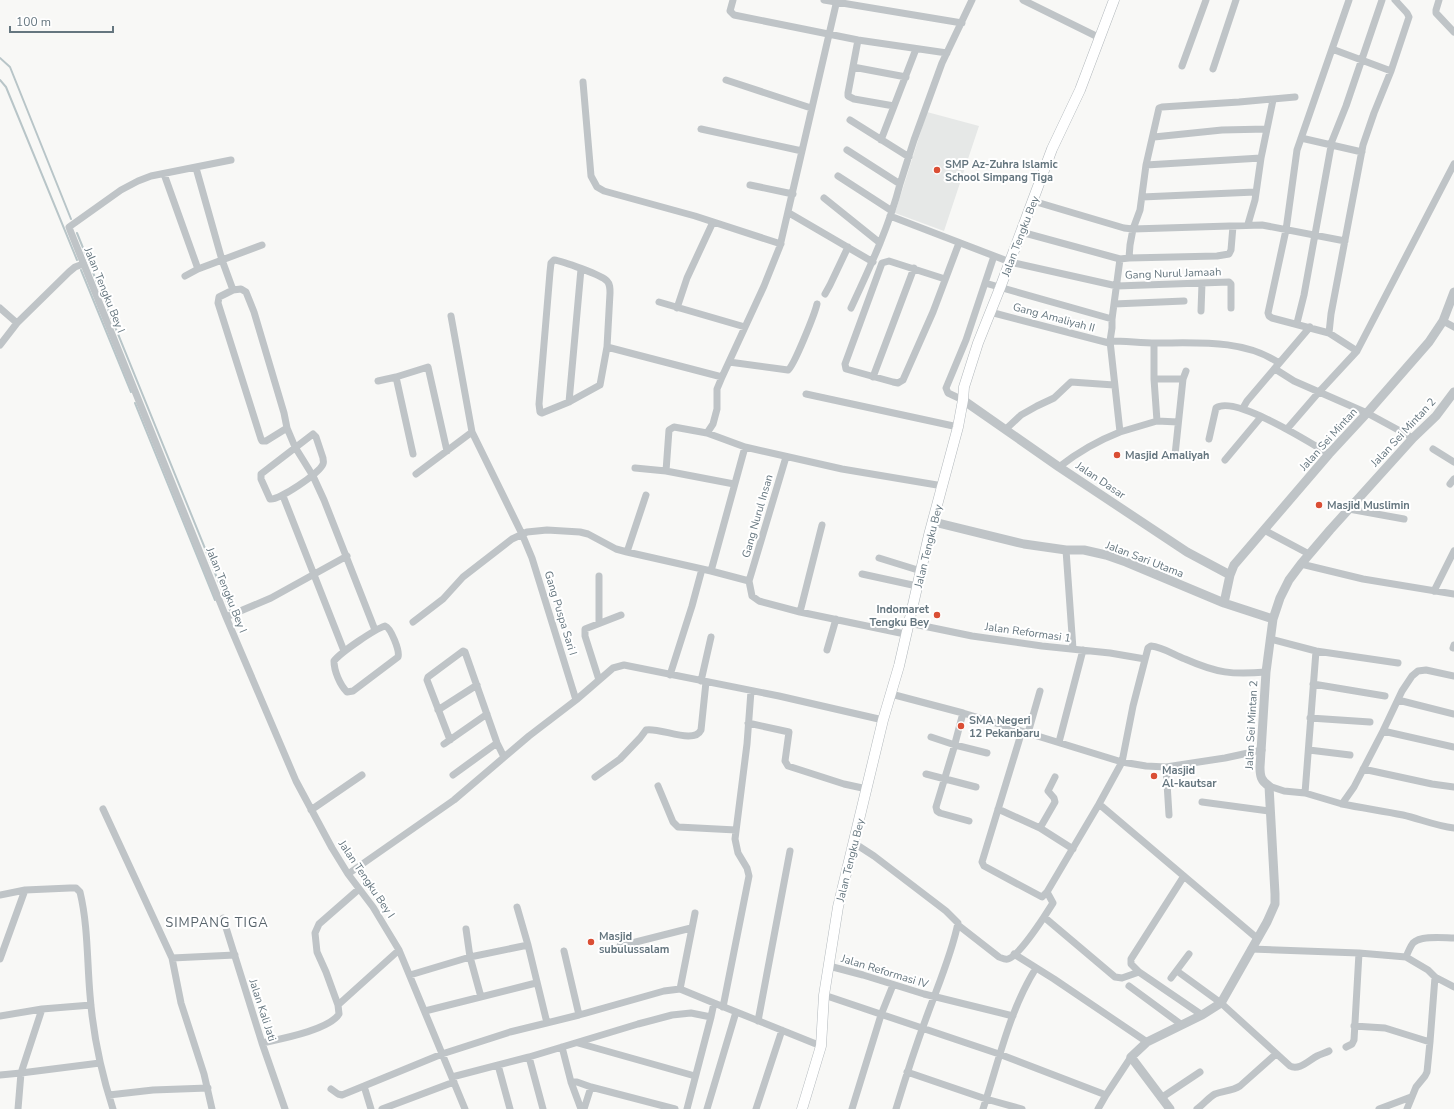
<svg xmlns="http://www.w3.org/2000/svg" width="1454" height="1109" font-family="'Nunito Sans',sans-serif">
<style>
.built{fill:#e6e8e7}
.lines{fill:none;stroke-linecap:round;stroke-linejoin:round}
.stream{stroke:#b8c5c8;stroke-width:2}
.secondary-casing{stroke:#b2b8bc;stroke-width:11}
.minor{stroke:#bfc4c7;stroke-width:7}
.tertiary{stroke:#bfc4c7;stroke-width:9}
.secondary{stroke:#fff;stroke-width:10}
.poi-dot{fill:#da4e34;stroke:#fff;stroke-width:1.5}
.labels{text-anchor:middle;stroke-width:4;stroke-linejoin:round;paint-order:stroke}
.poi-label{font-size:11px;font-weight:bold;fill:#65767f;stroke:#fff;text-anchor:start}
.street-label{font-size:11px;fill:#65767f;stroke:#fff}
.quarter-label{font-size:13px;letter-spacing:1px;fill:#57636b;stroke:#fff}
</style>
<rect width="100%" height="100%" fill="#f8f8f6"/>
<path class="built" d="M927,112L979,126L944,231L895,213Z"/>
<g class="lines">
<path class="stream" d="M0,58L10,67L71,219
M0,80L6,87L77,260
M77,233L230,610
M81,270L131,392
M135,403L215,600"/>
<defs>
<path id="secondary" d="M802,1109L821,1046L824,995L838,907L883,720L899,666L929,535L958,427L963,400L964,387L978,343L1000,288L1052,149L1080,90L1114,0"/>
</defs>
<use href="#secondary" class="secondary-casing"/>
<path class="minor" d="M733,0L730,11L734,15L858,40L947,53
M824,0L962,23
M1023,0L1100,38
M1349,0L1297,150L1286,230L1268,313L1269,316L1272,318L1329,333L1357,351
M1439,0L1436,10V13L1454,32
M858,40L848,93V96L854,99L894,106
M1332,49L1391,71
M1182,66L1206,0
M853,67L906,77
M1213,69L1236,0
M726,80L811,108
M583,82L591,176L597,187L604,191L695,216L781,244
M850,120L909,157
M701,129L802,151
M1154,137L1222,130L1267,129
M1301,138L1362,152
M881,140L916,49
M847,150L900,184C889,227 870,267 851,308
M231,160L151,176L138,181L121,190L69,227L70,230L226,617L296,781L332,848L348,874L373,907L399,950L465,1109
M1146,165L1261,158
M196,168L222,260L233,290L219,297L218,303L261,439L262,441H266L287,428
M164,174L198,269
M838,176L892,211
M900,184L914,140L942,63L972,0
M750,185L793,194
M1142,197L1255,192
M824,198L880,243
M1033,201L1124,228L1133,229L1262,225L1345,241
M789,213L873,262
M890,216L1010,262L1117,286L1229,282L1231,284V308
M1248,224L1255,200L1261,158L1273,100
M1021,232L1120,259L1129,258L1217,256L1229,254L1231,250L1233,226
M1129,258L1130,245L1133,229L1140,210L1146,165L1159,108L1162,107L1239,102L1295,97
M554,260C562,261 602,275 607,281C610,284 610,288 610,293L607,347L600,385L569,402L542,413L540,412L539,404L550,272L551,263Z
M185,276L198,269L262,245
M945,279L889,261L882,263L845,364L846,369L893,382L898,383L903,380L933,312L959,243
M985,283L1112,319
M233,290L241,289L246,292L254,312L284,413L287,428L295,447L313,476L324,500L375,630
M825,294L830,285L848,247
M659,302L745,327
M1114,304L1184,301
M0,308L17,323L69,272L75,267L83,264
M677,308L687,278L713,222
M1201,311L1202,283
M990,312L1109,343L1110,341C1126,341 1141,343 1156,343C1197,343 1244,339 1279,363
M451,316L472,432
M1443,321L1454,327
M1297,323L1304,295L1332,141L1346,106L1382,0
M1329,333L1331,314L1363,145L1374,113L1391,71L1409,17L1407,13L1395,0
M1154,343V379L1157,421
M0,345L17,323
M607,347L722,377
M729,362L788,370C794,366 815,313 817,304
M1275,369L1294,381L1367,413L1413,438
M873,377L914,268
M1154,379H1183
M378,381L396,377
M806,394L958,427
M963,400L948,393L946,388L966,340L994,256
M569,402L581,269
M1243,408L1247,401L1310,327
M1006,429L1021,415L1037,406L1054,398L1071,382L1114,385
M1287,429L1319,392L1357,351L1454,164
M1120,432L1157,421L1178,422
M707,433L713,424L717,409V389L722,377L764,286L780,246L837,0
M313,434L316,437L323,458C323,461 324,462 323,464C320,473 278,501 270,499L261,479V474Z
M1209,439L1216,408C1235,395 1309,442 1329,454
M1433,449L1454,462
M413,454L396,377L428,367L447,451
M1175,455L1183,379L1186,371
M1225,460L1261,417
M1059,467C1078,452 1097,441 1120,432L1110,341L1112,328V319L1120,259
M635,468L666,471L734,484
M666,471L669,430L674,427L707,433L745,447L842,469L943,486
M416,474L472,432L522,534L532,558L576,700
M1450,484L1454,479
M283,496L344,651
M1349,509L1404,519
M1264,530L1309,554
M1066,550L1073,649
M627,552L646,495
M879,558L921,571
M1301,564L1363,579L1454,594
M711,571L745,447
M862,574L917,586
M599,576V623
M749,581L786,457
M1434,591L1454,551
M800,612L822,525
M226,617L271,598L347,556
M413,622L443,599L463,577L512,539L527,532L547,530L580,532L588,534L616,549L627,552L711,571L749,581L752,596L759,601L800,612L905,634
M909,623L972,636L1042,646L1110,653L1145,659
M385,626C391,628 400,651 398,657L353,691L347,692C340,685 334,671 334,661C341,652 375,629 385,626Z
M1270,639L1316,651L1398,663
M1453,648L1454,645
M827,650L836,619
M670,675L692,606L702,569
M599,680L585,636V629L621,615
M701,681L711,637
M1313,684L1385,696
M891,694L963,713L1122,762L1146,766L1166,767L1225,758L1262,750
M1398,700L1454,714
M438,710L477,685
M963,713L953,751L936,807L937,811L940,813L969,821
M1310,718L1370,722
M748,723L789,732L785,761L788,766L844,784L867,789
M1022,731L982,862L984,866L1042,897L1047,892L1099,804L1122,762L1133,706L1148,648L1151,646C1163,647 1174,655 1185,659C1217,673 1232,675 1266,672
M1383,731L1454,747
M1028,733L1040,691
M931,737L955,745L987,753
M450,740L427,680L428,677L463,651L465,652L497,743L504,757
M1059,742L1083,650
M444,744L487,714
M1309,750L1350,755
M1166,767L1169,815
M1363,769L1432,784L1454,787
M926,774L976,787
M453,775L497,743
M595,777L620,759L640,738L646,730C660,727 694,745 701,730L706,682
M658,786L673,822L678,827L736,830
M1269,786L1284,791L1305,793L1342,804L1354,787L1383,731L1402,691L1412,676L1418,671L1426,670L1454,676
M1305,793L1316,651
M1202,802L1269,811
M1099,804L1258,939
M1342,804C1362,808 1383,811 1403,815C1420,819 1436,826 1454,828
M103,809L172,958L181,1003L204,1074L212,1109
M998,809L1040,828L1073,849
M311,810L362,775
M1040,828L1055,802L1054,798L1048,791L1055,777
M854,843L874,856L946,911L958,923C952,953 939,983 928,1013C916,1045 906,1076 896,1109
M348,874L454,800L529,736L576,700L613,668L624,665L779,696L883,720
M0,895L25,890L70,888H76L80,892C88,925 87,961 90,995C93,1034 101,1072 113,1109
M517,907L528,945L547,1023
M695,913L680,989L714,1003
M1044,917L1053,903L1047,892
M223,918L262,1043L285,1109
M958,925L999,957C1002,958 1005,960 1008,959C1018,956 1038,926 1044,917L1115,977L1122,978L1139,972L1131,964V959L1184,876
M466,929L470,957L481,997
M620,946L691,928
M1251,949L1359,953L1406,957L1428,970L1435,977L1454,987
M564,951L579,1015
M1014,954L1054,979L1147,1042
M1406,957C1408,952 1410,947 1413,943C1421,935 1444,938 1454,938
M172,958L235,955
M0,959L25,890
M829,966L863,975L924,994L1013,1016
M1177,971L1221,1003L1290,1066C1299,1071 1309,1060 1317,1056C1321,1054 1325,1053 1329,1051
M1139,972L1202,1015
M410,975L470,957L528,945
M1171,978L1189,954
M1129,986L1182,1025
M824,995L999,1054L1106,1095
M338,1005L326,972L317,952L315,933L319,924L359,889
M723,1007L749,876L747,868L738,853L735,839L747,744L751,691
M425,1011L536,983
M0,1016L42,1009L91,1005
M758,1021L790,851
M1354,1026L1385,1028L1430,1042
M262,1043C280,1039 329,1030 339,1014L338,1005L399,950
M578,1043L695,1076
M562,1047L571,1082L581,1109
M1346,1047L1352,1044L1354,1040L1359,953
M529,1057L543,1109
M498,1065L510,1109
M907,1072L986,1099L1022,1109
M0,1075L21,1073L100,1063
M452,1077L529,1057L638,1024L672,1015L691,1013L711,1017
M571,1082H577L591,1087L675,1109
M331,1089L338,1094L342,1095L364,1086
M109,1095L153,1090L208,1088
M1161,1098L1200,1072
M18,1109L21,1073L42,1009
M371,1109L364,1086L442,1054L510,1032L579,1015L664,991L680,989
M382,1109L454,1082
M584,1109L591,1087
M687,1109L711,1017L714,1003L821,1046
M707,1109L736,1012
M756,1109L782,1030
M852,1109L881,1015L893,985
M983,1109C999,1061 1009,1011 1036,968
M1098,1109L1106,1095L1131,1057
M1197,1109C1203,1105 1209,1097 1215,1094C1223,1091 1232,1091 1240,1086L1276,1054
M1379,1109L1411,1097
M1407,1109L1416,1087L1425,1076L1427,1072L1430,1042L1435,977"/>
<path class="tertiary" d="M963,400L1059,467L1187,552L1230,575
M934,522L1024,544L1066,550H1084L1106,555L1126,562L1224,603L1273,619
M1224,603L1230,575L1234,565L1329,454L1367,413L1429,342L1443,321L1454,292
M1170,1109L1131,1057L1147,1042L1202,1015L1221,1003L1267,922L1275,904V894L1269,786C1261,781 1260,776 1260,767L1266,672L1273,619L1280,598L1289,580L1301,564L1330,530L1413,438L1436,416L1454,392"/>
<use href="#secondary" class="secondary"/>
</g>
<g class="poi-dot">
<circle cx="937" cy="170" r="4"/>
<circle cx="1117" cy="455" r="4"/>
<circle cx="1319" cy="505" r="4"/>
<circle cx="937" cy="615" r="4"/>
<circle cx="961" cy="726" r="4"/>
<circle cx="1154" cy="776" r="4"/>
<circle cx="591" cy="942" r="4"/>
</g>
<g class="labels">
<g class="poi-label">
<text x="945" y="168">SMP Az-Zuhra Islamic<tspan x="945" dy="13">School Simpang Tiga</tspan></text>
<text x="1125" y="459">Masjid Amaliyah</text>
<text x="1327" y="509">Masjid Muslimin</text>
<text x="929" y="613" text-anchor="end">Indomaret<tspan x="929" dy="13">Tengku Bey</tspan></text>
<text x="969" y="724">SMA Negeri<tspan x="969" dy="13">12 Pekanbaru</tspan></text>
<text x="1162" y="774">Masjid<tspan x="1162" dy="13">Al-kautsar</tspan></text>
<text x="599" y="940">Masjid<tspan x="599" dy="13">subulussalam</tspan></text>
</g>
<g class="street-label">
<text transform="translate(1020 236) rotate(-69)" y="4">Jalan Tengku Bey</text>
<text transform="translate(1173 273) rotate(-2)" y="4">Gang Nurul Jamaah</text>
<text transform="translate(105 290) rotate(68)" y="4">Jalan Tengku Bey I</text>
<text transform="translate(1054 317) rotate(15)" y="4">Gang Amaliyah II</text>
<text transform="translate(1403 432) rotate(-47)" y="4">Jalan Sei Mintan 2</text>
<text transform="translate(1328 439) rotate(-48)" y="4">Jalan Sei Mintan</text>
<text transform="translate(1101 480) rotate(34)" y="4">Jalan Dasar</text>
<text transform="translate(757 516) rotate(-74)" y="4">Gang Nurul Insan</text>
<text transform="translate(928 546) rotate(-76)" y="4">Jalan Tengku Bey</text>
<text transform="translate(1145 559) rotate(21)" y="4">Jalan Sari Utama</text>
<text transform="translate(227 590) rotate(68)" y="4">Jalan Tengku Bey I</text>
<text transform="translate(561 613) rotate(73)" y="4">Gang Puspa Sari I</text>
<text transform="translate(1028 632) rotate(8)" y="4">Jalan Reformasi 1</text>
<text transform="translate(1251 725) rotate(-87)" y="4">Jalan Sei Mintan 2</text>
<text transform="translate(850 860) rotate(-76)" y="4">Jalan Tengku Bey</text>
<text transform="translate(367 879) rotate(56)" y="4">Jalan Tengku Bey I</text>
<text transform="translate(885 971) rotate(17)" y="4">Jalan Reformasi IV</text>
<text transform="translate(263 1010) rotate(72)" y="4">Jalan Kali Jati</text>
</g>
<g class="quarter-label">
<text x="217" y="927">SIMPANG TIGA</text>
</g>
</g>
<path d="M10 26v6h103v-6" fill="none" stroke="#65767f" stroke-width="2"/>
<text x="16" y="26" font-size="12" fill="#65767f" stroke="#ffffff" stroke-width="3" paint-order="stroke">100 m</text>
</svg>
